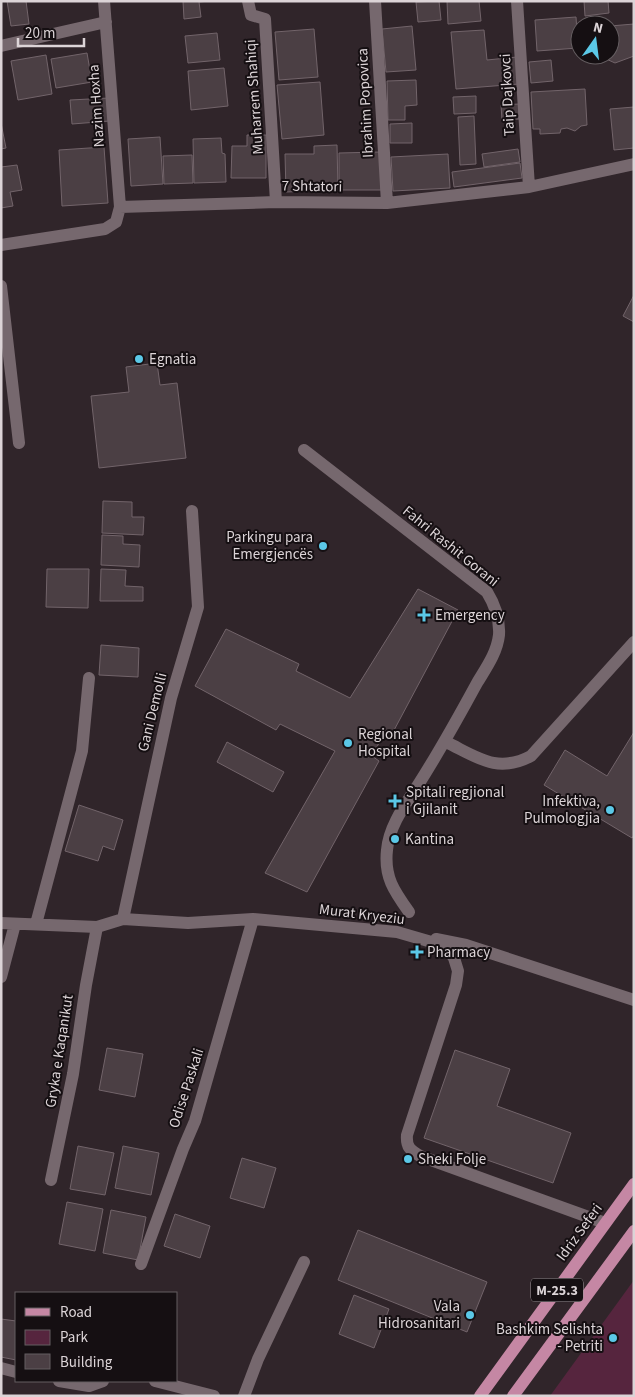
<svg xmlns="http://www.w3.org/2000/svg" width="635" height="1397" font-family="'Source Sans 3',sans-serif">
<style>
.green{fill:#56253e}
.building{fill:#4b3f44;stroke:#72646a}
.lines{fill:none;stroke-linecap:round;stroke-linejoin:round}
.street{stroke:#76686e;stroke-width:12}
.primary{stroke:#c587a4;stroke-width:12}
.poi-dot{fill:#5bc8e7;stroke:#150f12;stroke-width:2}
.labels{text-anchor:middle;stroke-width:4;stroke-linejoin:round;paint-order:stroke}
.shield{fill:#150f12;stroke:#a0999c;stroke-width:1}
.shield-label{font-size:14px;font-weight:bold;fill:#dcd4d7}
.street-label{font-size:15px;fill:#dcd4d7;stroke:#150f12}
.poi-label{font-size:15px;fill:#dcd4d7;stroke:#150f12;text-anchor:start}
</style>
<rect width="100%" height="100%" fill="#30252a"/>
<path class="green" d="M634,1280V1396H550Z"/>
<path class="building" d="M7,1H26L29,24L11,26Z
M183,1H210L199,2L201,17L184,19Z
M439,1L441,20L418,22L416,2Z
M447,1H479L481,21L448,24Z
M584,1H608L609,13L585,16Z
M576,17L578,48L537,51L535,20Z
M634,24V56L615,63L604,58L589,59L588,55H610V26Z
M412,26L416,70L386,72L382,29Z
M314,29L318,77L279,80L275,32Z
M484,30L487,60L517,57L519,84L456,89L451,32Z
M217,33L220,60L188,63L185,36Z
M87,53L92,82L56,88L51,59Z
M46,55L52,94L18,100L11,61Z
M551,60L553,81L531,83L529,62Z
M224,68L228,106L191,110L188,71Z
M416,80L417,105L405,106V120H388L387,81Z
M320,82L324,135L282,139L277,85Z
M585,89L587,125L581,126L575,131L567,128L561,129L560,133L540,134V129H533L531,92Z
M476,96V113L454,114L453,97Z
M109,98L110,121L72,124L70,100Z
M519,104V119L502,120L501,105Z
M634,107V148L614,150L610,109Z
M474,116L476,164L460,165L458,117Z
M1,123L6,148L1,149Z
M412,123V143H390V124Z
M247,135H266V178H231L232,146H247Z
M160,137L163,184L131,186L128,139Z
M221,138L222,153L225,154L226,182L194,183L193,139Z
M337,145L338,190L286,192L285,154H314V146Z
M104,147L108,203L62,206L59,150Z
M518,149L520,162L484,167L482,154Z
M380,152L381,190H339V153Z
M448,154L450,188L393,191L391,157Z
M192,155L193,183L164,184L163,156Z
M520,163L522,178L454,187L452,172Z
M17,165L22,190L10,192L13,206L1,208V167Z
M634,295V322L623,316Z
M157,363L160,385L177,383L186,458L99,468L91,396L129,392L126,367Z
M103,501L132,502V517H144L143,535L102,533Z
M102,535L123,536V544L140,545L139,567L101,565Z
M47,569H89L88,608L46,607Z
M101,569L126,570L125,586L143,587V601H100Z
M418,589L458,610L392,734L386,730L372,756L379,761L307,892L265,873L335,751L280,724L276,730L195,686L226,629L299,664L296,671L350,698Z
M101,645L139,648L138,677L99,675Z
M634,732V835L632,838L544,785L565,750L607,776Z
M227,742L284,772L273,792L217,762Z
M79,805L123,820L114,850L103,846L98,861L65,851Z
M107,1048L143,1054L135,1097L99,1090Z
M455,1050L510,1069L497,1106L571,1133L553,1183L424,1138Z
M78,1146L114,1153L105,1195L70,1189Z
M123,1146L159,1153L151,1195L115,1188Z
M242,1158L276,1168L264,1208L230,1198Z
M67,1202L103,1209L95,1251L59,1244Z
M111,1210L146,1217L138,1260L103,1253Z
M175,1214L210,1226L200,1258L164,1246Z
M358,1230L487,1282L467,1332L338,1280Z
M354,1295L389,1309L374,1348L339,1334Z
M1,1319L16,1321V1360L1,1357Z"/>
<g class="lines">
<path class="street" d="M104,1L120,207
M248,1L251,15L265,19L276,202
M375,1L387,203
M517,1L529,187
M1,46L106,22
M1,245L105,229L116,222L120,207L276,202L387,203L529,187L634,164
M1,286L19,443
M304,450L487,592C495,605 500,619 499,635C497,653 486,668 477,683C458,718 439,752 418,785C405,805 389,826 387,850C384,877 394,891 409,912
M446,742C477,757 497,774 531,756L634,642
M123,919L171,698L198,607L192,511
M1,923L97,927L123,919L188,923L253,919L397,932L435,943L448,950L454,958L458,971L456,985L407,1135C406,1147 410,1150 420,1156L605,1223
M36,924L82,751L89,678
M436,939L466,945L634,1000
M1,977L15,924
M51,1180L73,1074L86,985L97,927
M141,1264L183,1149L195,1121L253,919
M1,1368L16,1372
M59,1381L89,1386L103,1381
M155,1381L214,1396
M244,1396L258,1359L304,1262"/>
<path class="primary" d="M480,1396L634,1184
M513,1396L634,1231"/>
</g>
<g class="poi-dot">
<circle cx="139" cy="359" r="5"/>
<circle cx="323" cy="546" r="5"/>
<path d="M421.5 607.5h5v5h5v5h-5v5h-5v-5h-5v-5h5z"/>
<circle cx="348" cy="743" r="5"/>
<path d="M392.5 793.5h5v5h5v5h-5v5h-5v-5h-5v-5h5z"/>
<circle cx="610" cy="810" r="5"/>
<circle cx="395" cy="839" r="5"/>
<path d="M414.5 944.5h5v5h5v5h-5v5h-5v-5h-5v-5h5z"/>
<circle cx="408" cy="1159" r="5"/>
<circle cx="470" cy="1315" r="5"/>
<circle cx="613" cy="1338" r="5"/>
</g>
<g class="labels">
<rect class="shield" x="531" y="1278.5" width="52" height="23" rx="4"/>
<g class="shield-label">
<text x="557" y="1295">M-25.3</text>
</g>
<g class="street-label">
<text transform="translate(507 95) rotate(-93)" y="5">Taip Dajkovci</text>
<text transform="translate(254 97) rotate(-94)" y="5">Muharrem Shahiqi</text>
<text transform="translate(365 103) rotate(-93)" y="5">Ibrahim Popovica</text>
<text transform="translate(96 106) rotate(-94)" y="5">Nazim Hoxha</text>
<text transform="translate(312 186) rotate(1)" y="5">7 Shtatori</text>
<text transform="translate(451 546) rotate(39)" y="5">Fahri Rashit Gorani</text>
<text transform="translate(152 712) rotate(-76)" y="5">Gani Demolli</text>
<text transform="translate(362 914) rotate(7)" y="5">Murat Kryeziu</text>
<text transform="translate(59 1051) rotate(-81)" y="5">Gryka e Kaqanikut</text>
<text transform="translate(186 1088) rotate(-72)" y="5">Odise Paskali</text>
<text transform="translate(579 1232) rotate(-54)" y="5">Idriz Seferi</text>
</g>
<g class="poi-label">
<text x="149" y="364">Egnatia</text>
<text x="313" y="542" text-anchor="end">Parkingu para<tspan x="313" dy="17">Emergjencës</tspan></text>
<text x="435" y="620">Emergency</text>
<text x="358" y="739">Regional<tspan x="358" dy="17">Hospital</tspan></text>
<text x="406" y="797">Spitali regjional<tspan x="406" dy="17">i Gjilanit</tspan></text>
<text x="600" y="806" text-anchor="end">Infektiva,<tspan x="600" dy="17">Pulmologjia</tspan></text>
<text x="405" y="844">Kantina</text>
<text x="427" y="957">Pharmacy</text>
<text x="418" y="1164">Sheki Folje</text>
<text x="460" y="1311" text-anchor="end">Vala<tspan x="460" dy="17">Hidrosanitari</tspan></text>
<text x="603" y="1334" text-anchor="end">Bashkim Selishta<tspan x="603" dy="17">- Petriti</tspan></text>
</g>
</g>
<rect width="635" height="1397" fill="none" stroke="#dcd4d7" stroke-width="5"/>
<rect x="15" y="1292" width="162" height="90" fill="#150f12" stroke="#655e61"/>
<rect x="25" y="1308" width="25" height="8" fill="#c587a4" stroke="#655e61"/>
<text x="60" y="1317" font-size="15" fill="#dcd4d7">Road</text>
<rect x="25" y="1330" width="25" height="15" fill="#56253e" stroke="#655e61"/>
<text x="60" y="1342" font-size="15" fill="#dcd4d7">Park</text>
<rect x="25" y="1354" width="25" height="15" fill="#4b3f44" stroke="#655e61"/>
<text x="60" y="1367" font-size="15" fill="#dcd4d7">Building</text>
<g transform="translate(595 40) rotate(14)"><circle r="24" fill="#150f12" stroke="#655e61"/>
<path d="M0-4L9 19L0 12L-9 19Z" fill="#5bc8e7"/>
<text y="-8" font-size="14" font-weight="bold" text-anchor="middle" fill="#dcd4d7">N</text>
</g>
<path d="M18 38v8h66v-8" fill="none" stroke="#dcd4d7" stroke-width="2.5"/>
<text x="25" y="38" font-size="15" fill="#dcd4d7" stroke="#150f12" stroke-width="4" paint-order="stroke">20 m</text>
</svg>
